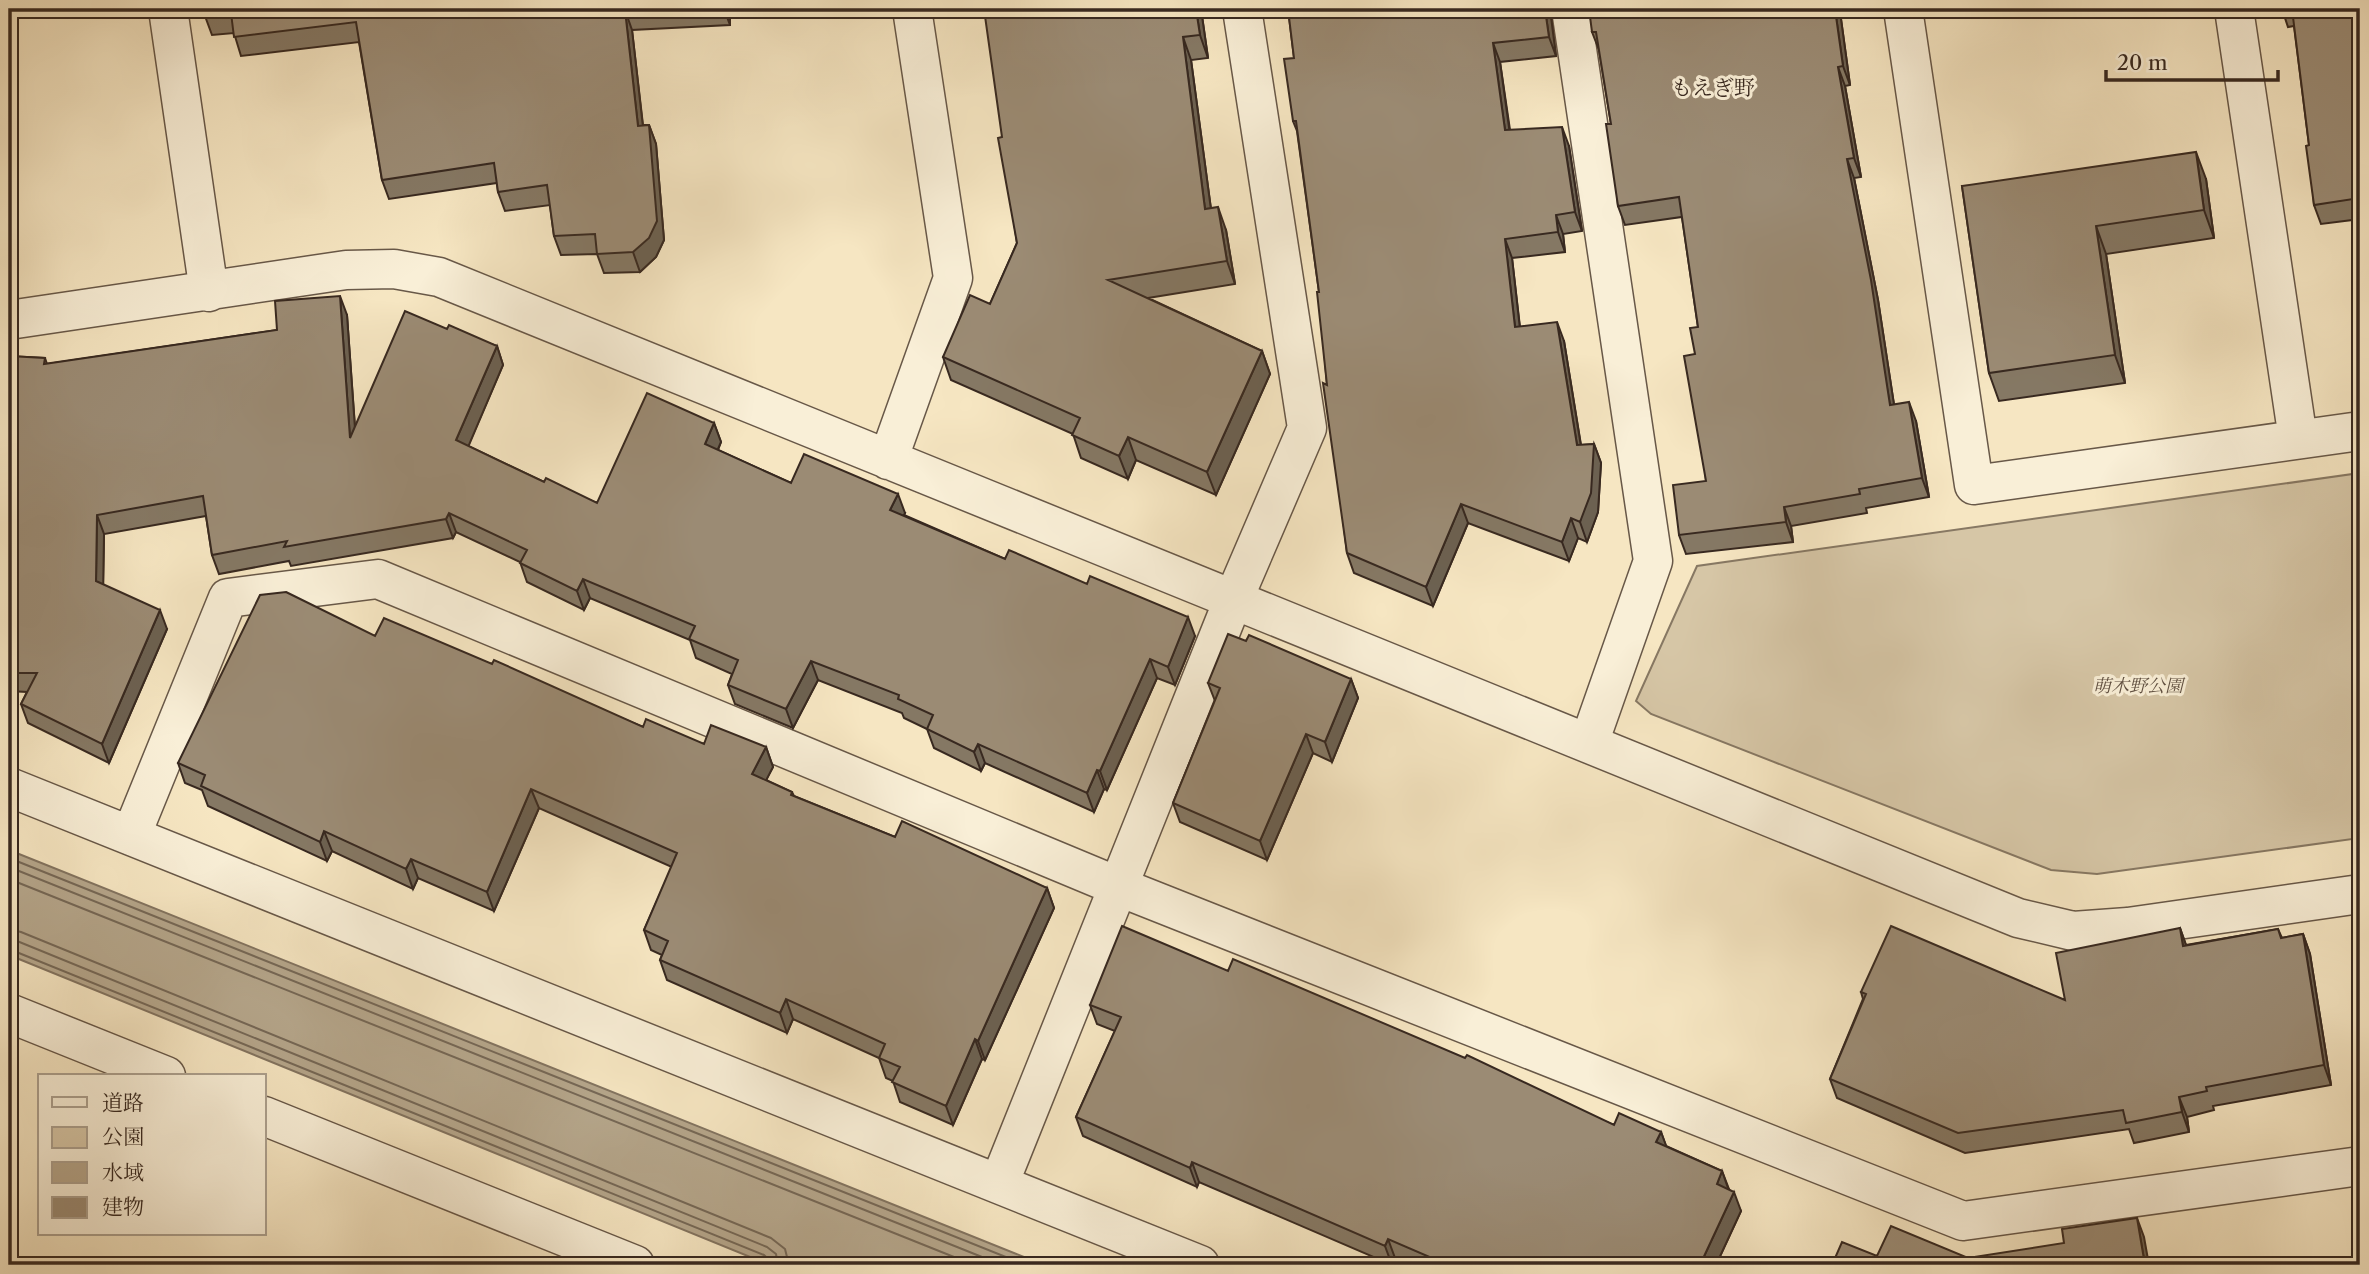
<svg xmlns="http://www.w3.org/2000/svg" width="2369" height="1274" font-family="'Libre Caslon Text','Noto Serif JP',serif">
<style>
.green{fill:#d6c6a6;stroke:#877863;stroke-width:2}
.water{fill:#b5a68b;stroke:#837460;stroke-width:2}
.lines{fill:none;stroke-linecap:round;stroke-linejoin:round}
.shore{stroke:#766856;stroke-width:2}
.minor-casing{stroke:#685848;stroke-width:41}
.minor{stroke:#f9efd7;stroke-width:38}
.wall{fill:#857864;stroke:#382920;stroke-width:2}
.shaded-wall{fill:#6c6151;stroke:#382920;stroke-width:2}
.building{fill:#9b8b74;stroke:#382920;stroke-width:2}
.labels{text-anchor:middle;stroke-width:6;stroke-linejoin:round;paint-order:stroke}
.park-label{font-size:18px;font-style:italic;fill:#605042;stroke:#f9efd7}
.quarter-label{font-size:21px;fill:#382920;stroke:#f9efd7}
</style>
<rect width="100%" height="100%" fill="#f6e6c2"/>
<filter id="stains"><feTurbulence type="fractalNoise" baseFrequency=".00286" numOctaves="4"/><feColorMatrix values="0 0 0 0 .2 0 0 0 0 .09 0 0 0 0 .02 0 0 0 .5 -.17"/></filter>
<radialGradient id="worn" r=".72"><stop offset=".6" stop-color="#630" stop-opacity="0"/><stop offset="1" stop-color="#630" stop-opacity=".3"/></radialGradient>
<path class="green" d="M2360,473V838L2097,874L2051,870L1651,714L1636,701L1697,566Z"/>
<path class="water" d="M9,850L1044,1265H770L9,955Z"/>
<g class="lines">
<path class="shore" d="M9,858L1026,1265
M9,867L1002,1265
M9,879L974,1265
M9,929L21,932L771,1238L785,1249L789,1265
M9,940L17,941L767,1247L776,1254L778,1265
M9,949L764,1255L769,1260V1265"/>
<defs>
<path id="minor" d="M168,9L209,292
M1571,9L1653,561L1589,743
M1903,9L1974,485L2360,431
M2234,9L2298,439
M9,320L346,270L394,269L439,277L2018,918L2073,931L2128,927L2360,894
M888,460L953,278L912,9
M9,787L1200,1265
M131,836L228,598L378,579L1117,886L1963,1221L2360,1166
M9,1013L166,1076
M264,1116L635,1265
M999,1184L1234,598L1307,428L1242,9"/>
</defs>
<use href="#minor" class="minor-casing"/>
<use href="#minor" class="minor"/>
</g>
<path class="wall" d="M204,9H730V25L632,30L643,125H649L656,144L664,240L656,257L640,272L604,273L597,254L561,255L554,236L550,205L505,211L498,192L497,183L389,199L382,180L359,42L241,56L234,33L212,35L205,16Z
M1201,9L1208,58L1191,60L1211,209L1226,230L1235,284L1148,298L1262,351L1270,374L1216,495L1136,460L1128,479L1081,458L1073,434L951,380L943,357L990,304L1017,243L1002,137Z
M1288,9H1550L1556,56L1500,62L1510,130L1569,146L1582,231L1563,234L1565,252L1512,258L1520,327L1564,341L1581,445L1594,444L1601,463L1598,512L1587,542L1578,538L1569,561L1468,523L1433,606L1354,573L1347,553L1327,385L1319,292L1297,131L1293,121L1294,58Z
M2282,9H2360V219L2321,224L2314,205L2309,145L2294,26L2288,27Z
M1841,19L1850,85L1845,86L1861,177L1854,178L1878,300L1894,405L1916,421L1929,497L1866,508L1867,513L1791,526L1793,542L1686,554L1679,535L1706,481L1695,354L1698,327L1682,217L1625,225L1618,206L1611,124L1599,50L1592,32Z
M2206,179L2214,238L2106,254L2125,383L1999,401L1989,373L1962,186Z
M347,315L355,427L447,329L497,346L503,365L468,446L544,482L597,503L714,423L721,442L718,450L791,483L905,513L904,515L1005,559L1195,636L1175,685L1157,678L1107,790L1104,789L1094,812L985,763L981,771L934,748L927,729L904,718L902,713L818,680L793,728L735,704L728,685L732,674L696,658L690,640L590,598L584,610L527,582L520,562L456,532L453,538L291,566L289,561L219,574L212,555L206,516L104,534L103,585L167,629L109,763L28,723L21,704L27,692L9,691V356L45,358L47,364L277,330Z
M375,636L492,664L643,727L704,744L766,747L773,767L766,780L792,792L794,796L895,837L1047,888L1054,908L985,1060L982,1059L953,1125L900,1102L893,1081L886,1078L879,1058L793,1019L787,1033L667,980L660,960L662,955L651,950L644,930L672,867L539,808L494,911L418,878L413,889L332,851L327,861L208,806L202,790L185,783L178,763Z
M1351,679L1358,698L1332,762L1313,753L1267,860L1180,822L1173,803L1215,701L1208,683Z
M2180,928L2186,945L2278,929L2282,938L2303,934L2310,954L2331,1085L2213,1106L2214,1110L2187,1117L2189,1132L2134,1143L2129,1129L1965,1153L1837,1098L1830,1079L1863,999L1861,992L2065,1000Z
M1228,971L1614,1125L1661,1132L1666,1146L1722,1171L1729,1189L1741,1211L1716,1265H1411L1395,1258L1392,1265L1199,1182L1197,1187L1083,1136L1076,1117L1115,1031L1097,1024L1090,1005Z"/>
<path class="shaded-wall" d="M724,9H730V25Z
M1196,9H1201L1208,58L1200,35Z
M1545,9H1550L1556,56L1549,37Z
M1835,9H1837L1841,19L1850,85L1843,66Z
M625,10L632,30L645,145L638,126Z
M1183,37L1191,60L1214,232L1205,209Z
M1493,43L1500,62L1512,149L1505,130Z
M1838,67L1845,86L1861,177L1854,158Z
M649,125L656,144L664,240L656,257L640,272L633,252Z
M1562,127L1569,146L1582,231L1575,212Z
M2196,152L2206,179L2214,238L2204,210Z
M1847,159L1854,178L1878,300L1897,424L1890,405Z
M1218,207L1226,230L1235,284L1227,261Z
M1556,215L1563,234L1565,252L1558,232Z
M2096,226L2106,254L2125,383L2115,355Z
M1505,239L1512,258L1522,347L1515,327Z
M340,296L347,315L357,457L350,438Z
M1557,322L1564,341L1584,465L1577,445Z
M497,346L503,365L463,459L456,440Z
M1262,351L1270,374L1216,495L1207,472Z
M1909,402L1916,421L1929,497L1922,478Z
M714,423L721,442L712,463L705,444Z
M1128,437L1136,460L1128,479L1119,456Z
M1594,444L1601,463L1598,512L1587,542L1580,522Z
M898,494L905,513L897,529L890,510Z
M1461,504L1468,523L1433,606L1426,587Z
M1784,507L1791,526L1793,542L1786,522Z
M449,513L456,532L453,538L446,519Z
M97,515L104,534L103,600L96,581Z
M1571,518L1578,538L1569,561L1562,542Z
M583,579L590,598L584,610L577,591Z
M160,610L167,629L109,763L102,744Z
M1188,617L1195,636L1175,685L1168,667Z
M1150,659L1157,678L1107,790L1100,771Z
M811,661L818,680L793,728L786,709Z
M1351,679L1358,698L1332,762L1325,742Z
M1306,734L1313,753L1267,860L1260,841Z
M978,744L985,763L981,771L974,752Z
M766,747L773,767L759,794L752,774Z
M1097,770L1104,789L1094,812L1087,793Z
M531,789L539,808L494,911L487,892Z
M324,831L332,851L327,861L320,842Z
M411,859L418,878L413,889L406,869Z
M1047,888L1054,908L985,1060L978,1041Z
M2180,928L2187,948L2183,946Z
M2303,934L2310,954L2331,1085L2324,1065Z
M786,999L793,1019L787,1033L780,1013Z
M975,1039L982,1059L953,1125L946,1106Z
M2179,1097L2187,1117L2189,1132L2182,1112Z
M1661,1132L1668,1151L1656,1142Z
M1192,1162L1199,1182L1197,1187L1190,1168Z
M1722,1171L1729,1191L1717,1184Z
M1734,1192L1741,1211L1716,1265H1700Z
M2137,1218L2144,1237L2149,1265H2145Z
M1388,1239L1395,1258L1392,1265L1385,1246Z"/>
<path class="building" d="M204,9H659L625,10L638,126L649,125L657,221L649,238L633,252L597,254L595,234L554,236L547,185L498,192L494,163L382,180L356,22L234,37L231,13L205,16Z
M984,9H1196L1200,35L1183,37L1205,209L1218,207L1227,261L1108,280L1262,351L1207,472L1128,437L1119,456L1072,435L1080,418L943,357L970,295L990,304L1017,243L998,138L1002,137Z
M1288,9H1545L1549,37L1493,43L1505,130L1562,127L1575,212L1556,215L1558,232L1505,239L1515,327L1557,322L1577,445L1594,444L1591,493L1580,522L1571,518L1562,542L1461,504L1426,587L1347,553L1323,383L1327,385L1317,292H1319L1296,121H1293L1284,59L1294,58Z
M1589,9H1835L1843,66L1838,67L1854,158L1847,159L1871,280L1890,405L1909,402L1922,478L1859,489L1860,494L1784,507L1786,522L1679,535L1673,485L1706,481L1684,356L1695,354L1690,328L1698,327L1679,197L1618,206L1606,124H1611L1596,32H1592Z
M2292,9H2360V198L2314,205L2306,146L2309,145Z
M2196,152L2204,210L2096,226L2115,355L1989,373L1962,186Z
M340,296L350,438L405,311L447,329L449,325L497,346L456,440L544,482L546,478L597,503L647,393L714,423L705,444L791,483L804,454L898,494L890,510L1005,559L1009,550L1087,584L1090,576L1188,617L1168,667L1150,659L1100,771L1097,770L1087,793L978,744L974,752L927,729L933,715L898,699L899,695L811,661L786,709L728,685L738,660L689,639L695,626L583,579L577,591L520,563L527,550L449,513L446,519L284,547L287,541L212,555L203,496L97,515L96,581L160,610L102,744L21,704L37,673H9V356L45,358L44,364L277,330L275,301Z
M286,592L375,636L384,618L492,664L494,660L643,727L646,719L704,744L711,725L766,747L752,774L792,792L791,795L895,837L902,821L1047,888L978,1041L975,1039L946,1106L892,1082L900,1067L879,1058L885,1044L786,999L780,1013L660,960L668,941L644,930L677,853L531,789L487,892L411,859L406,869L324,831L320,842L201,786L205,775L178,763L260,595Z
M1228,634L1246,641L1249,635L1351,679L1325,742L1306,734L1260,841L1173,803L1220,688L1208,683Z
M1122,926L1228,971L1233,959L1465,1058L1467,1055L1614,1125L1619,1113L1661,1132L1656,1142L1722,1171L1717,1184L1734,1192L1700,1265H1448L1388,1239L1385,1246L1192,1162L1190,1168L1076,1117L1121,1017L1090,1005Z
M1891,926L2065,1000L2056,953L2180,928L2183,946L2278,929L2281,938L2303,934L2324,1065L2206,1087L2207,1091L2179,1097L2182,1112L2126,1123L2123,1110L1958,1133L1830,1079L1866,994L1861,992Z
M2137,1218L2145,1265H1832L1842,1242L1877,1256L1891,1226L1968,1258L2064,1243L2062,1229Z"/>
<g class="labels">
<g class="park-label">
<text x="2138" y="692">萌木野公園</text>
</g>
<g class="quarter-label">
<text x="1713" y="95">もえぎ野</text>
</g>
</g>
<rect width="2369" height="1274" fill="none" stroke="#f6e6c2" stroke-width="35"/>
<rect x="10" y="10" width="2348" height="1253" fill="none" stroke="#382920" stroke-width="3.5"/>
<rect x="18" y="18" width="2334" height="1239" fill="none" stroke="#382920" stroke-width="2"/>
<rect x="38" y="1074" width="228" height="161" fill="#f9efd7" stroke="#aca08e" stroke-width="2"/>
<rect x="52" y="1097" width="35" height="10" fill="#f9efd7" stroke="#aca08e" stroke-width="2"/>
<text x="102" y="1110" font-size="21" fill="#382920">道路</text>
<rect x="52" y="1127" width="35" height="21" fill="#d6c6a6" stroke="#aca08e" stroke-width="2"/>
<text x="102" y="1144" font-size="21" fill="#382920">公園</text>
<rect x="52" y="1162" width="35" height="21" fill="#b5a68b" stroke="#aca08e" stroke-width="2"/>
<text x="102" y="1180" font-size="21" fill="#382920">水域</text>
<rect x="52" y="1197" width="35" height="21" fill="#9b8b74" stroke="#aca08e" stroke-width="2"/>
<text x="102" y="1214" font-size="21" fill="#382920">建物</text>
<path d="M2106 70v10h172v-10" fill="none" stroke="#382920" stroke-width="3.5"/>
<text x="2117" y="70" font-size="21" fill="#382920" stroke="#f9efd7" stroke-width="5" paint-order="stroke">20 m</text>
<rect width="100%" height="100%" filter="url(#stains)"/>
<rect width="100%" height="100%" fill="url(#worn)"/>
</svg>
